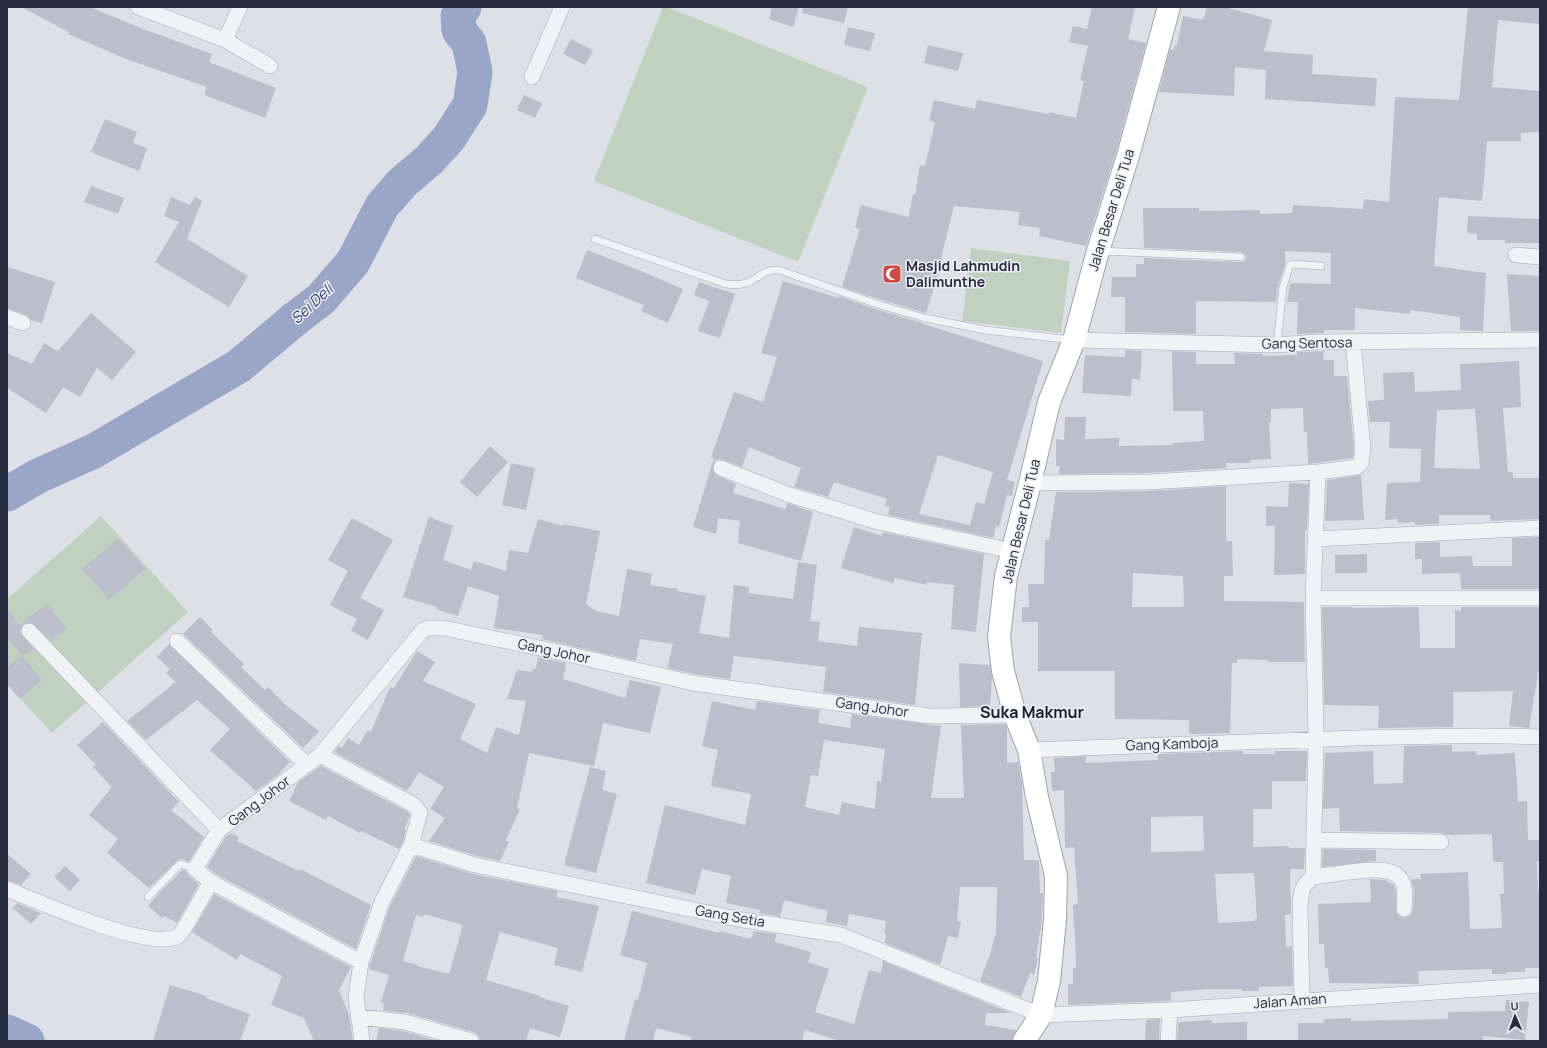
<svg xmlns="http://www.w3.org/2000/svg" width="1547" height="1048" font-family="Manrope,sans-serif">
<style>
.green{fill:#c0d2bf}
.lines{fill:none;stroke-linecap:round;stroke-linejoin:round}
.river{stroke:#99a6c8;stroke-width:35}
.building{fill:#bbbecb;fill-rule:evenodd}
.lane-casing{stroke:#a7aab5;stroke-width:8}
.street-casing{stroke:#a7aab5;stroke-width:16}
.primary-casing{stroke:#9ea2b4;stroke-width:24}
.lane{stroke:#f1f2f6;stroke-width:7}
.street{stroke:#f1f2f6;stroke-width:15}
.primary{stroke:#fff;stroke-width:22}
.labels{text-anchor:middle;stroke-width:3;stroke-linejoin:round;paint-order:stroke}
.street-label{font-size:14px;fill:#272b3f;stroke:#eeeff5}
.poi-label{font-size:14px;font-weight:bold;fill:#272b3f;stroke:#eeeff5;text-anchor:start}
.water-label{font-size:15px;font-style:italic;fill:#314173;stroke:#eeeff5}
.quarter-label{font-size:16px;font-weight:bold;fill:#1a1d2f;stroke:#eeeff5}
</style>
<rect width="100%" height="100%" fill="#dee0e8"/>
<path class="green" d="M663,7H667L868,87L798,262L594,181Z
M971,248L1070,261L1061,333L962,321Z
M101,516L188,612L52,733L7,684V599Z"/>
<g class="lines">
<path class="river" d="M7,494L38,476L94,451L239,366L296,318L321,299L353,262L382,206L402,183L429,160L449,138L470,105L475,72L469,43L459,30L458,16L464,7
M7,1032L27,1041"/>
</g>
<path class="building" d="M21,7H90L143,29L212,54L209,62L276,88L265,118L204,95L207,87L126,59L68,34L69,32Z
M772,7H799L793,27L769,19Z
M803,7H848L844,23L802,13Z
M1092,7H1135L1128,39L1146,43L1116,152L1086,246L1039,236L1040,228L1018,225L1020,212L954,206L941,258H943L926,313L882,300L842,287L860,229L855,228L861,205L908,217L909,215L913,194L915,195L920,165L925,166L935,122L929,121L934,100L975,109L977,100L1048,114L1049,112L1076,118L1084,81L1080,80L1088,46L1069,42L1073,26L1087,29Z
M1207,7H1224L1272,20L1264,51L1313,55L1312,74L1377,78L1375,106L1265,99L1266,70L1235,67L1234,96L1159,92L1170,49L1174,50L1175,45H1177L1183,16L1203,20Z
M1468,7H1540V24L1498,20L1492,87L1540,91V132L1521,133V141H1487L1482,201L1439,197L1434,266L1486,273L1483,331L1460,330V317L1411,310L1410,314L1355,308V330H1324V333L1297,334L1298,302H1287L1290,283L1331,284V253L1285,251V265L1278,286L1276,302L1196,301V334L1125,332V297H1111L1112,277H1136V264H1144V258L1241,262L1244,261L1246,258L1245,254L1241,252L1144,248L1143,208H1199V211L1260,210V214L1292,213L1293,205L1363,209L1364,199L1389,202L1395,97L1459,100Z
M848,27L875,33L870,51L844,45Z
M571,39L593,50L585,65L563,54Z
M928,45L963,53L958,71L924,63Z
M524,95L542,103L535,118L517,110Z
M105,119L137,132L133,143L147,148L139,171L91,152Z
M91,186L124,198L118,214L84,202Z
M171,197L190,205L195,197L202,201L187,239L248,276L229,307L155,262L179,222L164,216Z
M1468,216L1540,219V243H1505V240H1477V234L1467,233Z
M587,250L641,271L683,289L668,323L641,311L644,305L576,278Z
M7,267L55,282L42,323L31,320L26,315L7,308Z
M1507,274L1540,276V331H1511Z
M783,281L839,298V296L878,310L923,323V324L1043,361L1007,480L1015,482L1012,496L1007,495L999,527L996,526L993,538L888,515L890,507L885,506L887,499L834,482L828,497L794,487L801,468L749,447L742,467L724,460L719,459L715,461L713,465L714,473L718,476L736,484L733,493L785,509L787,503L813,512L801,561L738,543L740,521L718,518L716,534L693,527L714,458L711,457L734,392L763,402L777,357L761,353ZM938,455L993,472L984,504L976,502L970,525L919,514Z
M699,282L735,294L720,338L698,331L709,301L694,295Z
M91,313L136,352L112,380L97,368L80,397L63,387L46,413L7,388V353L32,364L44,343L58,351Z
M1125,350L1142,351L1140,380L1132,379L1131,396L1082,393L1085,355L1125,357Z
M1172,351L1196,352V364H1235L1234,353L1263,354V356L1297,355V352L1324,351L1323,360H1334V376H1347L1354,448L1353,458L1308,464L1307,432H1304L1303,408L1271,409V422H1269L1271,459L1250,460V463H1226V468L1148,473L1059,474L1060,466H1056V439L1064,440L1065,417H1086L1085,439L1119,438V446L1174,445L1173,443L1204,441L1203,411H1173Z
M1519,361L1521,407L1503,408L1508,472H1513V478H1540V519L1490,521V515H1439V524L1415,525L1414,522L1398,523V519L1385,520L1387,483L1420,482L1421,449L1389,448L1390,422H1370L1368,401L1384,400L1383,373L1414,372L1415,392L1461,390L1460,364ZM1475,409L1480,469L1434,468L1437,410Z
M490,446L508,462L477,497L460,482Z
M511,463L535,468L526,510L502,505Z
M1361,475L1364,520L1325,521L1327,480Z
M1309,482L1307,530H1305V574L1274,575L1275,526H1266V506L1288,507L1289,483L1308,484Z
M1226,486V541H1232L1233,576H1224V601L1304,602L1305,662H1268V660L1237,659V663H1232L1230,733L1189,734V720L1115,719V671H1038V622H1022V607H1029L1028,584H1044L1045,540H1049L1056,492L1148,491ZM1133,573L1183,576L1184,607H1132Z
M429,517L453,526L443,560L471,570L474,561L506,571L509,550L528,553L538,519L563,526V524L600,531L586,604L596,611L619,616L627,569L652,574L650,585L678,589L677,591L706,596L699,633L729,638L734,585L749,587L748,593L793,599L798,562L817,565L810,621L820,622L818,641L857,646L859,627L922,633L915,705L823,692L826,667L734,656L730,679L695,674L667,668L673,644L640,639L636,661L542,639L543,635L494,628L499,596L468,586L458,616L436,609L437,607L403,597Z
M352,518L393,540L360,598L384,610L368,640L351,631L357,619L330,605L348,571L328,560Z
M854,527L882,536L883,532L984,554L976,632L951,629L954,585L927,582V585L895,578L893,583L841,568Z
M1540,537V589H1461L1460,573L1422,574V559H1415V543L1440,542V557L1472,556L1473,566H1512V538Z
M118,538L145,569L109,600L82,569Z
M1367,554V573H1335V555Z
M47,604L67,629L52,640L32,623L27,622L23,624L20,629V633L34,649L23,657L7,637V608L19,625Z
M1322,607H1352V608L1419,607L1420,648H1455V610L1461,611V607H1540V662L1529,728L1509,726L1513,691L1453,692V727L1378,728L1379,706L1324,705Z
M200,617L213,630L211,632L244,664L241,667L265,690L268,687L287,706L319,731L303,748L183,634Z
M169,644L290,762L278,775L256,791L210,750L230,729L197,700L146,740L127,721L176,682L166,673L170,669L157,657Z
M417,651L435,662L423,681L476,704L460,739L487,753L496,727L519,735L526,701L507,699L517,670L532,672L533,668L536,669L538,657L566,663L563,679L625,698L630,680L661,687L650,733L603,723L594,766L529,753L517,808L520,809L506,840L509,842L500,861L477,856L429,841L445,818L430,809L444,787L419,772L407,791L334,752L339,746L342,748L348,738L359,745L368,730L371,732L390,687L394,688Z
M21,655L42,680L20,699L7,684V668Z
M959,663L990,665L992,677L990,706L960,707Z
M712,701L755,710L757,701L820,710L818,723L850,728L852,714L941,726L931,798H964L961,725L1005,724L1007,728V763L1018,762L1022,784L1024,860H1039L1040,893H1043L1041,931H1040L1036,958H1038L1034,975L1030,973L1021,997L980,981L990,954L996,932L997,887H960L957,921H961L958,938L948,936L940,965L885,943L886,933H884L886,921L849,914L847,926L825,922L828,911L784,900L780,917L759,913L760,910L726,903L731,876L702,869L695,895L646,883L665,805L745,825L751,794L711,786L718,750L702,746ZM824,740L885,749L881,782L877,781L875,809L842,802L839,815L805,807L811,775L818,776Z
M103,722L179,802L171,810L204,837L189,862L182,859L178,860L149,888L107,853L118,839L89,815L112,787L93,767L96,765L77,745Z
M1452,745V752L1476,751V755L1515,753L1518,802L1527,801L1528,840H1540V861H1537L1538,892H1540V968H1525V972H1507V974H1492V969L1418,971L1419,984L1329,983L1328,968H1325L1324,944H1319L1318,904L1371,902L1370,879L1385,880L1394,885L1396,892V912L1399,916L1403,918L1411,915L1413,910L1414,891L1411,879H1421L1420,874L1468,872L1470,929L1502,928L1500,894H1504L1503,862H1493L1492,834L1446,835L1441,833L1340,831L1339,808L1323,809L1325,753L1373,751L1374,784L1403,783L1404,746Z
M1243,751V754H1275V751H1307L1306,781H1272V809H1253V847L1289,846V848H1305L1304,869H1290L1291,914L1285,915L1286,947L1292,946L1293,986L1259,987V991H1242V989H1209L1171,992V1001L1068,1005V984H1073V968H1076L1075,929H1074L1073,905L1078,904L1074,847L1065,848L1064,790L1052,791L1051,772H1055L1054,758L1086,756V763L1158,760V754ZM1203,816L1204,851L1151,852V817ZM1254,873L1257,919H1255V921L1218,923L1215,874Z
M321,766L408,812L410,815L404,830H406L403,842L399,849L361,831L360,833L328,816L326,820L289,801L298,782Z
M590,767L606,771L602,790L617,794L596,873L564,865Z
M231,833L239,837L237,841L299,871L300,869L371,905L356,949L216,874L207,867L226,836Z
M1323,849L1376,850V861L1322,867Z
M7,854L31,874L21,885L7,880Z
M416,856L473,874L558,891L556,897L599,906L582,972L554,965L558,948L500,932L491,962L486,980L540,996L539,997L569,1006L560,1037L530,1028L526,1041H480L478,1035L473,1032L407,1013L383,1011L384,1003L381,1002L389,975L369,969L370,964L390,906ZM424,914L463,925L449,974L417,966L418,965L403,961L416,915L423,917Z
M65,866L80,880L70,891L54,877Z
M182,870L186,871L189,876L199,884L177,923L164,916L162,918L148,906L157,895Z
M214,894L351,967L339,990L349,1015L353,1041H314L304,1018L271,1005L282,976L240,954L237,960L192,932Z
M17,903L40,913H41L31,924L13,908Z
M632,911L719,933L720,931L751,939L754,931L776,934L775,942L811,952L808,962L829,969L815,1012L854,1024L869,970L881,973L883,961L1011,1013H986L985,1025L1016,1030L1012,1041H840L805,1030L802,1041H691L692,1037L656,1028L653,1041H624L635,999L638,1000L647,963L620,955Z
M170,985L207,996L206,998L250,1014L240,1041H153Z
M1506,1000L1529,1002L1525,1040L1483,1036L1484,1041H1298V1023H1324L1323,1019L1351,1018V1021L1448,1019V1012L1505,1011Z
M1160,1019L1159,1041H1145L1146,1020Z
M1212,1020V1023L1247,1022V1041H1177L1178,1022Z
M379,1028L403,1031L438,1041H376Z"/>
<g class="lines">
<defs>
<path id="lane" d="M595,239L726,284C734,285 742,285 749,282C761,276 765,269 779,270L880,305L925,318L985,330L1072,340
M1100,251L1241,257
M1277,345L1283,287L1290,265L1293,264L1321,266
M148,897L176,868L181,864L195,869"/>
<path id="street" d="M138,7L225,40L270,66
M225,40L240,7
M532,77L562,7
M1516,255L1540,257
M7,317L23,323
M1074,340L1277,345L1316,342L1540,340
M721,468L787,494L878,522L1012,551
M1030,483L1148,482L1318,472L1357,467L1361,463L1363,448L1353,342
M1315,539L1540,528
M1313,598H1540
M29,631L219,830
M177,641L307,765
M1029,750C1138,745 1247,741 1356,738C1417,737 1479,734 1540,737
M320,755L414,805L420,813L411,845L382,902L361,962L356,997L362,1041
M1314,840L1441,842
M411,845L475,865L743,920L841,935L1041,1015L1170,1010L1540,985
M1313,877C1331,875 1371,867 1387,871C1393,872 1399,876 1402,881C1406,889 1405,901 1404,909
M7,889C36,901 152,952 178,936C183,933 205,891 211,882
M361,962L211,882L195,869L219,830L320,755L422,631L428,628H444L563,653L693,683L929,716L1015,715
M1302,1000L1300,907C1301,893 1301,886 1313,877L1316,739L1313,598L1318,472
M358,1017L405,1022L471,1041
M1168,1041L1170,1010"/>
<path id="primary" d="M1024,1041L1041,1015L1049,981L1055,920L1056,876L1037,797L1029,750L1015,715L1003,671L999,637L1006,576L1030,483L1049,402L1074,340L1098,251L1128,156L1169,7"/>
</defs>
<use href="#lane" class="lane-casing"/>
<use href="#street" class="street-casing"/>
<use href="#primary" class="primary-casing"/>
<use href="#lane" class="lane"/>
<use href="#street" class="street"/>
<use href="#primary" class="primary"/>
</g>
<defs>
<symbol id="mosque-square" viewBox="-11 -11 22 22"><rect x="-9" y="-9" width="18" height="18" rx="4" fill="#ce4a42" stroke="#eeeff5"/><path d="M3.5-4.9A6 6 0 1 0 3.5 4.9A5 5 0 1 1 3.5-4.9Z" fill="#fff"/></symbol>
</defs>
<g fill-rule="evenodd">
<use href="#mosque-square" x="881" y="263" width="22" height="22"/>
</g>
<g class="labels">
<g class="street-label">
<text transform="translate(1111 210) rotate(-73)" y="5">Jalan Besar Deli Tua</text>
<text transform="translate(1307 343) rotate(-1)" y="5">Gang Sentosa</text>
<text transform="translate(1021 521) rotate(-77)" y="5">Jalan Besar Deli Tua</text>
<text transform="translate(554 651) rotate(12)" y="5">Gang Johor</text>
<text transform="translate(872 707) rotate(8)" y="5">Gang Johor</text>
<text transform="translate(1172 744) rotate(-2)" y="5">Gang Kamboja</text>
<text transform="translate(259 801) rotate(-37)" y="5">Gang Johor</text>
<text transform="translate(730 916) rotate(10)" y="5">Gang Setia</text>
<text transform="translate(1290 1001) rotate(-4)" y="5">Jalan Aman</text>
</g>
<g class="poi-label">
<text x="906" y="271">Masjid Lahmudin<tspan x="906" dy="16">Dalimunthe</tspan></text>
</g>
<g class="water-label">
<text transform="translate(312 304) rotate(-43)" y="5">Sei Deli</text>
</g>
<g class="quarter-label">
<text x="1032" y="718">Suka Makmur</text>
</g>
</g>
<rect width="1547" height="1048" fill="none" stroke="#272b3f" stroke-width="16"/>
<g transform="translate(1515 1016) rotate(358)" stroke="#eeeff5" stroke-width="3" paint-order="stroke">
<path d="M0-3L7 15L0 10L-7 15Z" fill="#272b3f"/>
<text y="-6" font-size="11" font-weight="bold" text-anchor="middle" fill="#272b3f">U</text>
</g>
</svg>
